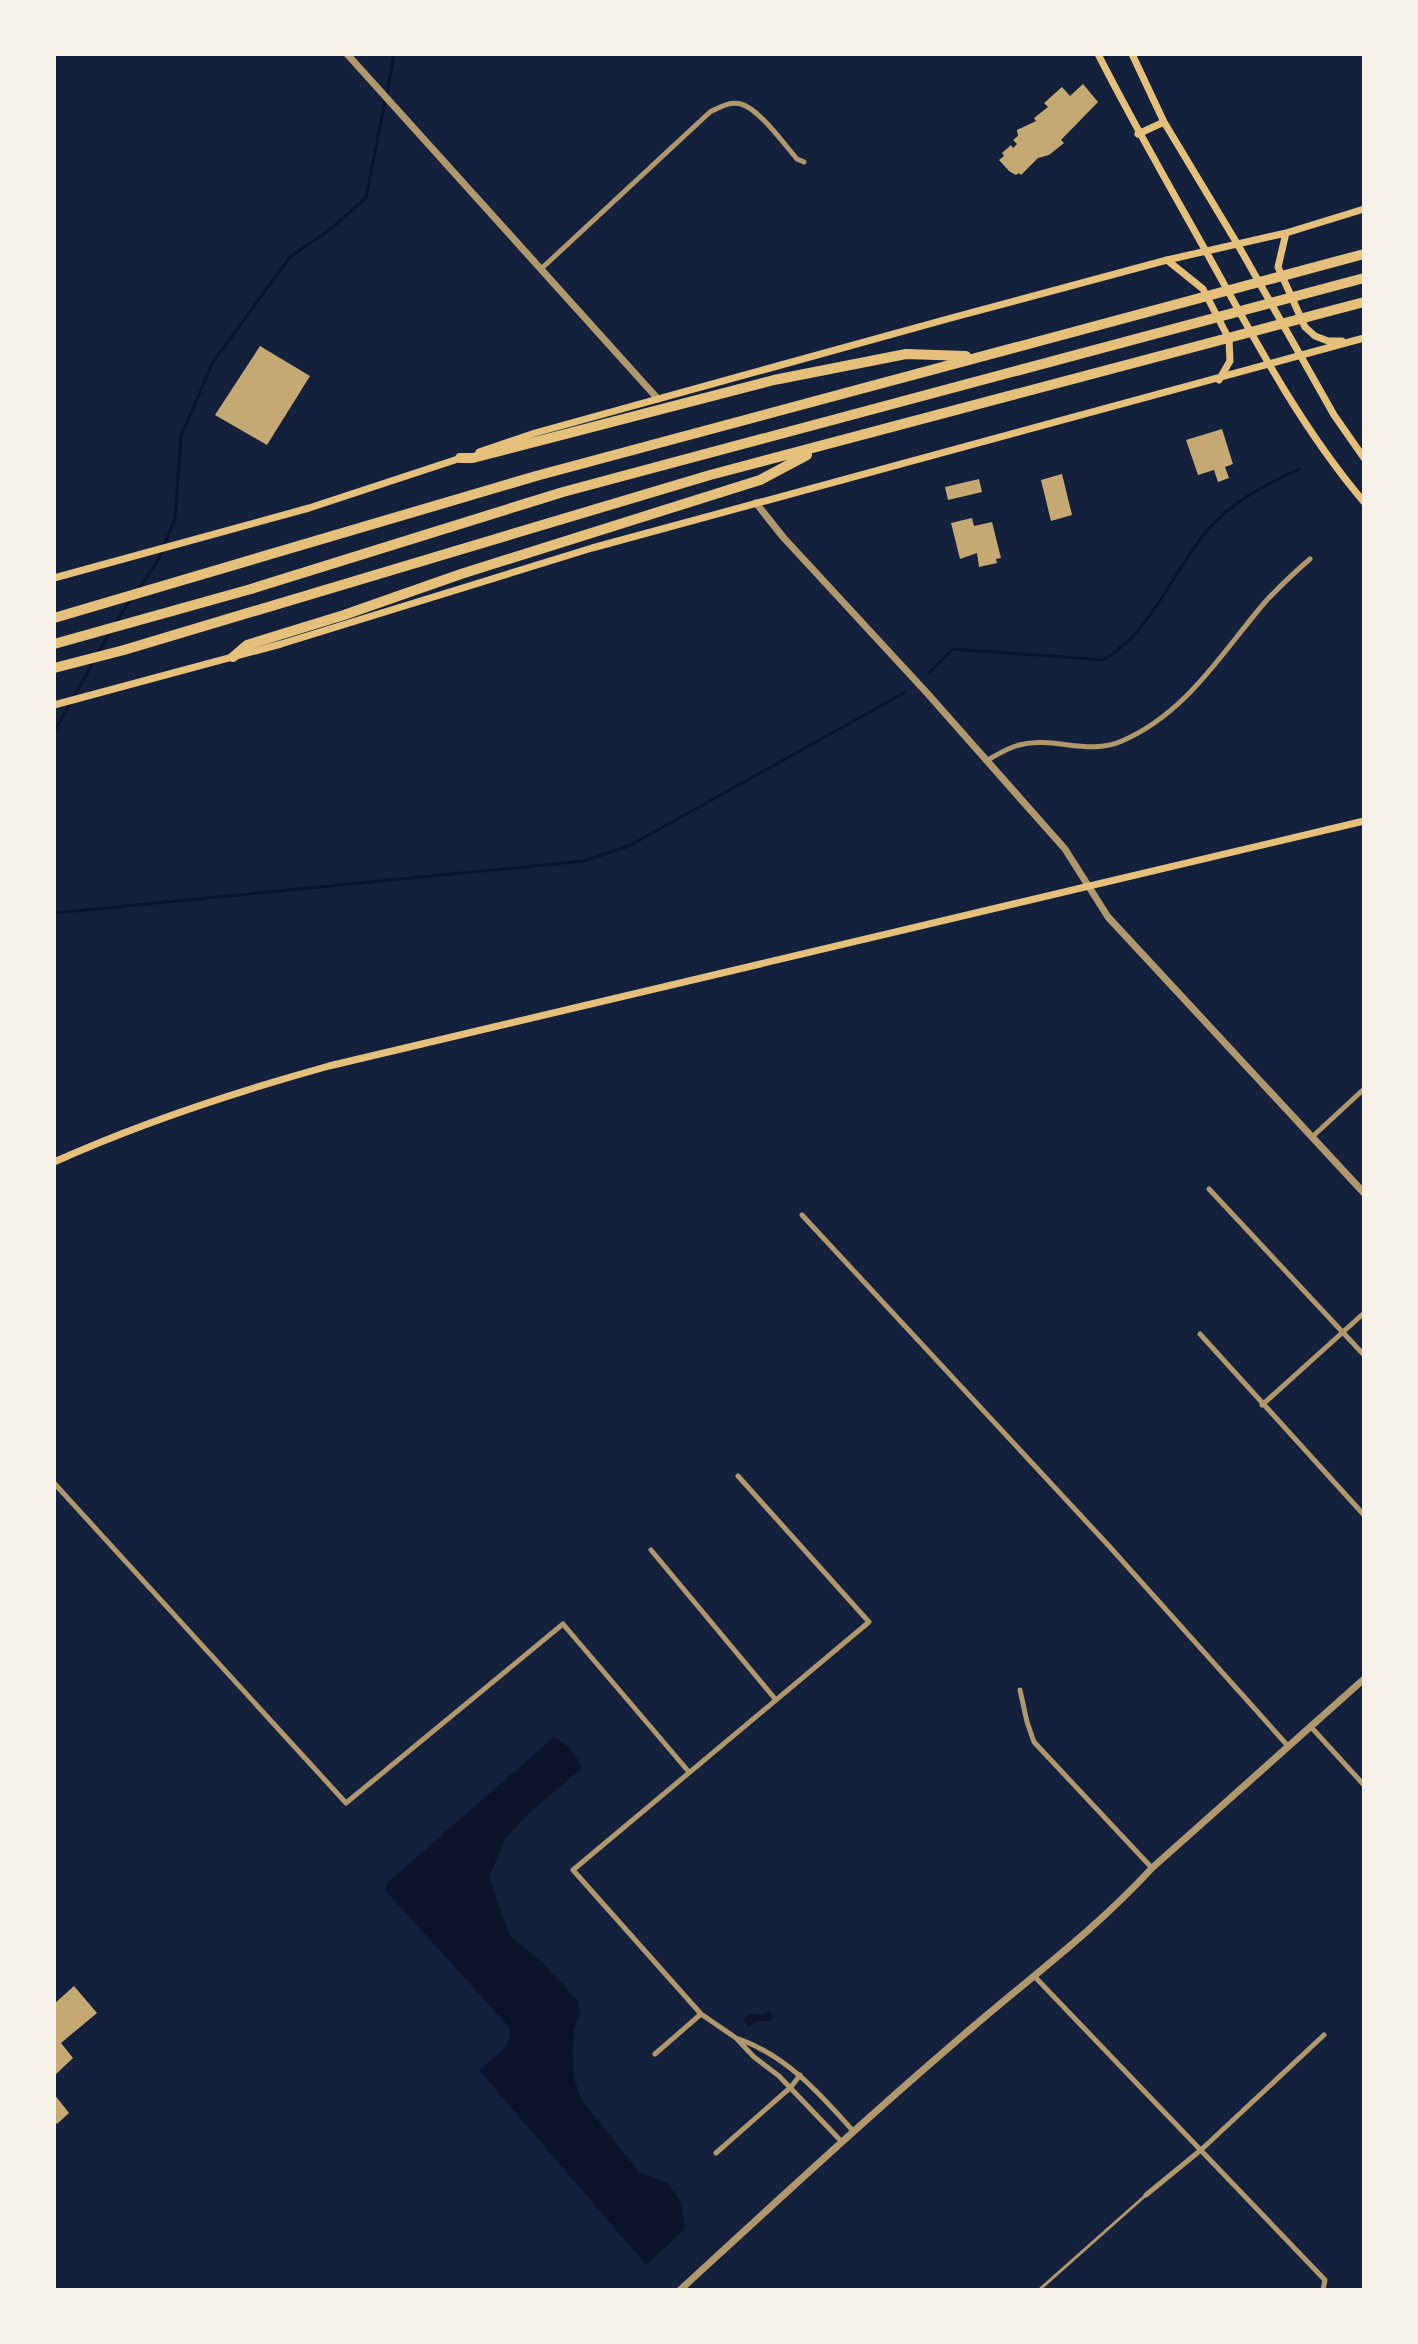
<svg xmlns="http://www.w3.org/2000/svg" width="1418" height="2344" font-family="'IBM Plex Sans',sans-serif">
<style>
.water{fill:#0b132b}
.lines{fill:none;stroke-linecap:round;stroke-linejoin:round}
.stream{stroke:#0b132b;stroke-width:3}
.building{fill:#c6a872}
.service{stroke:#b1986c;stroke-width:3}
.minor{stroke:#b1986c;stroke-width:5}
.tertiary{stroke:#b1986c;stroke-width:7}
.secondary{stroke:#e5c07b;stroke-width:7}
.motorway{stroke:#e5c07b;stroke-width:10}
</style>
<rect width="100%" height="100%" fill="#14213d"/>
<path class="water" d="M554,1737C566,1742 579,1756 581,1769L531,1811L506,1837L489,1877L510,1936L543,1963L578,2001L580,2013L574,2029L573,2054L574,2079L582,2100L639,2172L668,2183L681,2202L685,2229L646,2265L479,2070C492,2058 515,2047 509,2027L385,1890L387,1883Z
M769,2011L773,2016L771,2021H758L749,2026L745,2023L744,2019L749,2014L761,2015Z"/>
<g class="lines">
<path class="stream" d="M387,94L394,54
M1363,431L1364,430
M139,589L158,560L175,519L181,436L213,362L290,257L328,231L366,198L385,101
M116,622L132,598
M98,653L110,632
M929,673L953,649L1103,660C1151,633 1172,572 1207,531C1231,502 1265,485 1299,469
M54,732L93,663
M54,913L584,861L629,846L904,693"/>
</g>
<path class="building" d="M1083,84L1098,102L1061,140L1064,143L1049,155L1038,158L1021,175L1019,173L1016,175L1009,171L999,160L1004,156L1002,153L1011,145L1013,148L1017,144L1013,140L1018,136L1017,130L1036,121L1034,118L1048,107L1044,103L1062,87L1070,96Z
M260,346L310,376L267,445L215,415Z
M1222,429L1233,464L1225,467L1229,478L1218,482L1214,470L1198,475L1186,440Z
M1062,474L1072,515L1051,521L1041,480Z
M979,479L982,492L948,500L945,487Z
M972,518L974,526L992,522L1001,558L996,559L997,563L979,567L977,553L960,559L951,523Z
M74,1986L97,2013L61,2043L73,2058L54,2076V2004Z
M54,2094L69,2113L57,2124L54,2121Z"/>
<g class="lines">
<path class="service" d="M1039,2290L1146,2195"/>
<path class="minor" d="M541,269L710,112C720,107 730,101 741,104C759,109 784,144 797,159L804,162
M986,761C997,755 1007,748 1019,745C1054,736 1088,756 1122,741C1187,713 1222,652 1266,601C1280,586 1295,572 1310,559
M1312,1137L1364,1089
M1209,1189L1364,1355
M802,1215L1109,1546L1288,1746
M1200,1334L1364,1515
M1262,1405L1364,1313
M738,1476L869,1622L573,1870L701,2014L736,2038L754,2057L779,2076L842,2142
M54,1483L346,1803L563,1624L689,1772
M651,1550L776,1700
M1020,1690L1027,1722L1034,1742L1152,1868
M1311,1727L1364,1785
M1035,1977L1325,2280L1323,2290
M739,2039C788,2057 820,2094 854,2132
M655,2054L701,2014
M716,2153L791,2087L800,2075
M1146,2195L1202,2149L1324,2035"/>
<path class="tertiary" d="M347,54L658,399
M756,503L783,537L927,693L1065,849L1108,917L1364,1193
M680,2290C777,2201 874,2111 974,2026C1035,1974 1098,1927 1152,1868L1364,1679"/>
<path class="secondary" d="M1098,54C1134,125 1174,194 1213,264C1258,346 1303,430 1364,502
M1132,54L1164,122L1238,245L1334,415L1364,458
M1138,134L1164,122
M1286,233L1278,267L1305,327L1315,336L1328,341H1342
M1167,260L1203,289L1229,339L1230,361L1219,380
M479,452L535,433L951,318L1167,260L1286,233L1364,209
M54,578L309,508L464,457
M54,705L281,644L592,548L1364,338
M54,1162C143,1122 235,1092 329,1066L1364,821"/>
<path class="motorway" d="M460,458H473L774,380L906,354L966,356
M54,618L536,476L1364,254
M54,644L251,589L563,492L1364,278
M233,657L247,645L344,615L461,574L760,480L807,455
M54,668L124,650L710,475L1364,302"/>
</g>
<rect width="1418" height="2344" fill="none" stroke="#f6f1e7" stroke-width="112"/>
</svg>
